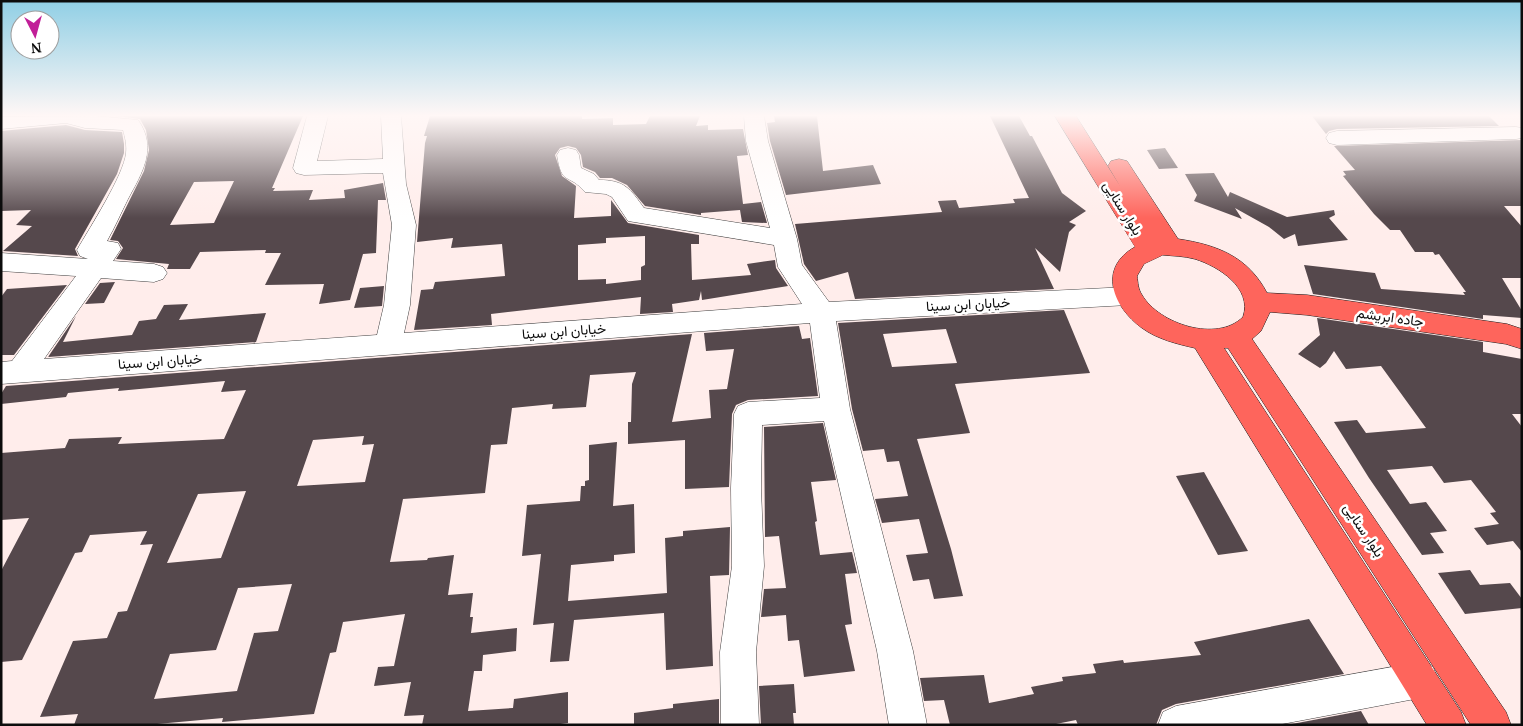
<svg xmlns="http://www.w3.org/2000/svg" width="1523" height="726" font-family="'PT Serif',Vazirmatn,serif">
<style>
.building{fill:#55484c;fill-rule:evenodd}
.lines{fill:none;stroke-linecap:round;stroke-linejoin:round}
.minor-casing{stroke:#3f3f3f;stroke-width:1}
.major-casing{stroke:#1d1d1d;stroke-width:1}
.minor{fill:#fff;fill-rule:evenodd}
.major{fill:#fe655c;fill-rule:evenodd}
.labels{text-anchor:middle;stroke-width:5;stroke-linejoin:round;paint-order:stroke}
.street-label{font-size:14px;fill:#0c0c0c;stroke:#fff}
</style>
<rect width="100%" height="100%" fill="#ffedeb"/>
<path class="building" d="M117,116H303L272,188H275L273,191L313,190L309,200L345,198L344,190L383,183L386,200H378L376,253L363,254L350,300L319,304L324,284L265,285L281,253H265L266,250L200,252L190,269H167L169,264L116,259L123,248L118,241L110,240L144,171L149,150L146,130L140,119ZM234,181L214,223L170,225L194,182Z
M430,116H582V119L613,118V125L646,124L650,116H700L696,126L708,125V130L743,129L748,155L737,156L743,204L761,202L767,223L742,222L740,210L701,213V215L645,206L627,185L612,178H600L595,172L583,167L581,155L576,148L568,146L560,148L555,155L562,176L576,186L574,218L611,216V200L628,223L699,235V244H691L692,280L751,275L747,264L775,260L776,268L788,286L702,300L701,291L699,300L672,304L673,312L640,314L641,297L491,314L492,325L414,330L421,290L433,289L435,282L505,276L502,244L451,248L453,238L417,242L425,143L427,136H424ZM645,236V265L641,267V280L606,284V279L578,280V245L606,243V238Z
M774,116H817L823,171L873,165L881,184L786,195L770,141L767,123L775,122Z
M990,116H1019L1030,136H1032L1062,193L1086,211L1069,222L1076,225L1069,232L1060,272L1035,248L1054,289L855,299L848,272L816,281L804,264L795,224L942,212L938,201L956,200L959,208L1015,203L1013,199L1029,198Z
M1312,116H1489L1499,126L1337,129L1329,131L1326,134Z
M66,125L85,130L122,132L124,144V153L117,174L75,249L78,256L3,251L32,226L16,225L31,210L1,211V131Z
M1522,140V206H1504L1522,227V278H1502L1522,311V318L1483,315V319L1313,294L1304,265L1375,273L1381,289L1465,295L1463,292H1466L1439,254L1435,255L1433,252H1415L1400,230H1390L1374,214L1343,176L1346,175L1343,171L1355,170L1334,146Z
M1165,148L1178,168L1159,169L1147,150Z
M1214,173L1228,197L1230,192L1287,217L1334,210L1335,215L1329,218L1348,240L1298,246L1295,234L1284,239L1269,227L1235,208L1242,219L1194,201L1197,195L1185,174Z
M115,282L104,303L85,304L100,283Z
M67,285L14,355H1V297L7,289Z
M384,286L382,306L354,308L360,288Z
M188,304L179,320L266,313L256,342L48,357L76,316L63,342L132,335L139,321L156,319L164,305Z
M1064,310L1090,373L955,384L970,433L917,439L951,549L963,596L934,599L929,579L913,581L906,555L928,553L919,519L882,523L875,499L908,496L899,461L887,462L884,449L863,451L852,409L838,323ZM946,329L957,363L892,367L883,334Z
M1317,318L1483,342V352L1522,359V414H1512L1522,427V552L1513,541L1487,545L1474,528L1499,524L1490,513L1496,512L1471,480L1444,483L1432,466L1387,470L1410,504L1426,502L1447,531L1430,533L1444,553L1422,555L1369,478L1334,422L1357,420L1366,433L1426,428L1381,366L1346,369L1334,351L1326,363L1320,368L1298,354L1320,335Z
M799,326L802,339L810,338L818,396L748,400L736,405L732,414L729,487L685,489V440L628,444V422H631L632,384L636,372L590,375L586,407L552,409L553,404L512,408L507,444L491,445L485,493L403,499L390,562L427,560L428,558L454,555L448,595L473,593L470,617H473L471,633L517,628L516,651L483,655L482,671H474L468,711L513,708L514,699L568,692V723L553,725H422L424,715L404,716L411,682L374,686L378,667L394,666L405,614L343,622L336,652L330,653L314,714L222,722L223,718L146,725H74L78,714L40,717L73,641L107,638L118,612L127,611L153,544L140,545L147,531L90,535L82,552L75,553L22,660L1,662V571L29,518L1,520V453L65,448L69,439L122,437L118,444L224,439L246,390L221,392L225,381L118,391L119,388L68,393L66,397L1,404V394L6,386L692,334L672,422L711,418L709,390L727,389L734,349L706,351L704,333ZM364,436L362,445L374,444L365,482L297,486L313,440ZM246,491L221,558L167,563L198,494ZM292,584L278,631L254,633L237,691L154,699L170,654L216,650L238,588Z
M823,423L836,480L811,482L817,521L815,522L820,555L852,552L857,573L845,574L852,624L845,625L855,671L804,677L799,640L788,641L786,615L761,617L764,589L786,588L779,536L765,537L764,427Z
M617,442L613,506L634,504L635,553L614,555V561L571,565L568,601L667,593L665,538L683,536V531L730,527L729,575L710,576L713,666L666,670L664,613L574,620L569,661L550,662L554,623L533,625L541,554L522,556L527,505L580,501L581,486H585V481L589,480V445Z
M1204,472L1248,551L1218,555L1176,476Z
M1470,570L1480,585L1510,583L1522,599V608L1465,614L1438,573Z
M1309,619L1344,674L1176,704L1162,710L1156,725H1078L1076,720L1051,725H950L944,700L924,701L920,678L984,675L989,703L1034,694L1031,687L1063,681L1062,677L1096,673L1093,664L1123,660L1124,663L1201,655L1194,642Z
M794,684L796,713H793L794,725H761L759,686Z
M719,699V725H634V713L673,708V704Z
M1361,711L1369,725L1292,724Z"/>
<g class="lines">
<defs>
<path id="minor" d="M96,116L138,120C158,148 142,173 128,199C121,213 115,227 107,241L118,243L121,249L113,261L154,264L163,267L167,273L163,279L154,282L101,278L44,359L377,335L384,305L392,225L383,173L304,175L296,173L293,168L307,116H328L317,161L383,159L381,116H401L406,184L416,225L410,305L404,333L802,304L778,267L774,245L628,221L612,197L606,194L585,192C568,172 562,187 557,155L560,150L568,148L576,150L579,155L581,168L594,174L599,180C625,180 630,189 644,208L770,228L746,141L744,116H764L768,141L797,239L802,265L829,302L1128,287L1137,289L1141,296L1137,303L1128,305L836,321L850,409L913,651L927,725H889L877,651L824,421L762,425L761,488L764,566L756,652L759,725H721L720,652L732,566L731,488L734,414L738,406L748,402L820,398L810,323L1,384V362L12,361L76,276L1,271V253L88,259L80,256L77,250C89,229 124,175 126,153C127,145 125,137 123,130L85,128L66,123L1,129V117Z
M1516,127L1522,128V138L1516,139L1337,145L1329,143L1326,138L1329,133L1337,131Z
M1420,662L1433,667L1438,680L1433,693L1420,698L1277,725H1158L1163,712L1176,706Z"/>
<path id="major" d="M1055,116H1076L1120,186L1108,166L1111,161L1119,159L1127,161L1178,239C1218,245 1248,257 1267,293L1307,295L1507,324L1522,329V349L1506,344L1307,315L1270,312L1261,331L1252,339L1506,712L1511,725H1471L1228,348H1224L1461,712L1466,725H1427L1195,348C1177,344 1157,339 1142,328C1113,307 1097,268 1135,247ZM1163,255C1174,256 1184,256 1195,259C1218,266 1253,288 1243,317C1217,343 1159,324 1142,295C1138,289 1138,283 1137,276L1144,264Z"/>
</defs>
<use href="#minor" class="minor-casing"/>
<use href="#major" class="major-casing"/>
<use href="#minor" class="minor"/>
<use href="#major" class="major"/>
</g>
<linearGradient id="sky" x2="0" y2="1"><stop stop-color="#90cfe5"/><stop offset="0.53" stop-color="#fff7f6"/><stop offset="1" stop-color="#fff7f6" stop-opacity="0"/></linearGradient>
<rect width="1523" height="218" fill="url(#sky)"/>
<g class="labels">
<g class="street-label">
<text transform="translate(1123 208) rotate(58)" y="5">بلوار سنایی</text>
<text transform="translate(968 304) rotate(-3)" y="5">خیابان ابن سینا</text>
<text transform="translate(1390 317) rotate(8)" y="5">جاده ابریشم</text>
<text transform="translate(564 331) rotate(-4)" y="5">خیابان ابن سینا</text>
<text transform="translate(160 361) rotate(-4)" y="5">خیابان ابن سینا</text>
<text transform="translate(1364 530) rotate(56)" y="5">بلوار سنایی</text>
</g>
</g>
<rect width="1523" height="726" fill="none" stroke="#0c0c0c" stroke-width="5"/>
<g transform="translate(35 35) rotate(174)"><circle r="24" fill="#ffffff" stroke="#9e9e9e"/>
<path d="M0-4L9 19L0 12L-9 19Z" fill="#c11f98"/>
<text y="-8" font-size="14" font-weight="bold" text-anchor="middle" fill="#0c0c0c">N</text>
</g>
</svg>
